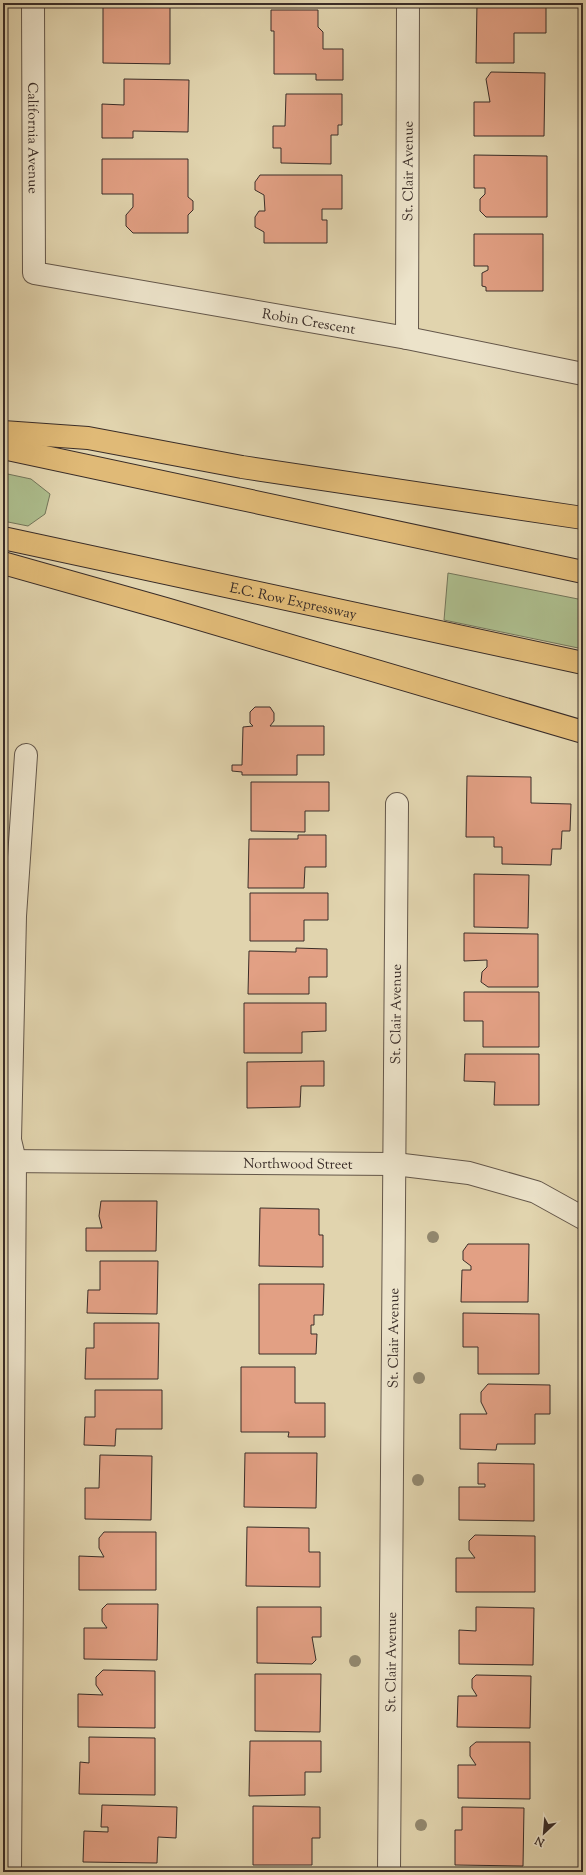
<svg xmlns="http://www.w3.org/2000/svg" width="586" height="1875" font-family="'Sorts Mill Goudy',serif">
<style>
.green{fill:#adbe8e;stroke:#74765b}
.building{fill:#e2a084;stroke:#3a2d28}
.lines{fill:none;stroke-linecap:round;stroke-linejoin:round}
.minor-casing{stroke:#64574a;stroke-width:24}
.highway-casing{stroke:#3a2d28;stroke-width:24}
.minor{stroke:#ece3ca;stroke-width:22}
.highway{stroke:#e0ba77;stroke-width:22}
.tree{fill:#92886f}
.labels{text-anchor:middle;stroke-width:3;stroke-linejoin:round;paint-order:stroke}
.street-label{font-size:14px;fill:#3a2d28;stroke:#ece3ca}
</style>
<rect width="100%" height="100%" fill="#e1d4ae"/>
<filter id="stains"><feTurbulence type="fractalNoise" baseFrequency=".005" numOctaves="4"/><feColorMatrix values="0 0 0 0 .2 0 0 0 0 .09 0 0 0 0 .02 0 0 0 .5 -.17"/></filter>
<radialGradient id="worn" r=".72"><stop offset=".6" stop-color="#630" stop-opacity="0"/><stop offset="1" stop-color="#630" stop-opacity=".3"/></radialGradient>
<path class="green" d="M3,473L31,479L50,494L45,514L28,526L3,521Z
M448,573L583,600V649L444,620Z"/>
<path class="building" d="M103,3H170V64L103,63Z
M477,3H546V33H514V63H476Z
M271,10H318V27L323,32V49H343V80H316V74H274V31H271Z
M491,72L545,73L544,136H474V102H490L486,79Z
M124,79L189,80L188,132L133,131V138H102V104L124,105Z
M286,94H342V125H338V135H331V164L281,163V148H273V126H285Z
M474,155L547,156V217H486L480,211V199L485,194V188H474Z
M102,159H188V197L193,201V210L188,215V233H133L126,226V215L133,207V194H102Z
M260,175H342V209H322V220H327V243H264V232L255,227V217L259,211H265L264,195L255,190V182Z
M474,234H543V291H486V287L482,286V273L488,270V266H474Z
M255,707H270L274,713V721L270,726H324V755H297V775H242V772L232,771V765H242L243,727L253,726L250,723V712Z
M467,776L531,777V803L571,804L570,831H562L561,849H552L551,865L502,864V847H494V837H466Z
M251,782H329V811H305V832L251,831Z
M298,835H326V867H305L304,888H248L249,839H298Z
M474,874L529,875L528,928L474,927Z
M250,893H328V920H304V941H250Z
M464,933L538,934V987H488L481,982L482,972L487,967V960L464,961Z
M296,948L327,949V977H309V994H248L249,951L296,952Z
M464,992H539V1047H483V1021H464Z
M244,1003H326V1031L302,1032V1053H244Z
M465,1054H539V1105H494L495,1082L464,1081Z
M324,1061V1086H301L300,1107L247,1108V1062Z
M101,1201H157L156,1251H86V1228H102L99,1216Z
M260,1208L319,1209V1235H323V1267L259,1266Z
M468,1244H529L528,1302H461L462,1270H471V1266L463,1260V1251Z
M100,1261H158L157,1314L87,1313L88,1290H100Z
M259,1284H324L323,1315H314V1325H311V1334H317L316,1354H259Z
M463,1313L539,1314V1374H478V1347H463Z
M94,1323H159L158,1379H85L86,1348H94Z
M241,1367H295V1403H325V1437H288L289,1432H241Z
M488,1384L550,1385V1414H535V1444H497L496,1450L460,1449V1414H487L481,1402V1392Z
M95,1390H162V1429H116L115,1446L84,1445L85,1417H95Z
M245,1453H317L316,1508L244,1507Z
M100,1455L152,1456L151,1520L85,1519V1488H99Z
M478,1463L534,1464V1521L459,1520V1487H485V1484H478Z
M247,1527L309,1528V1552H320V1587L246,1586Z
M104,1532H156V1590H79V1556L104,1557L99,1548V1538Z
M475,1535L535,1536V1592H456V1558H475L469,1550V1541Z
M107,1604H158L157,1660L84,1659V1628H107L102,1621V1609Z
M257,1607H321V1637H312L316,1660L312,1664L257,1663Z
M476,1607L534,1608L533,1665L459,1664V1630L476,1631Z
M103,1670L155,1671V1728L78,1727V1694L103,1695L96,1685V1677Z
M255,1674H321L320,1732L255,1731Z
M476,1675L531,1676L530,1728L457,1727L458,1696H477L472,1688V1679Z
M89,1737L155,1738V1795L79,1794L80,1762L89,1763Z
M250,1741H321V1772H305V1795L249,1796Z
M476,1742H530V1799L458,1798V1765H476L470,1756V1747Z
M102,1805L177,1807L176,1838L158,1837L157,1863L83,1862L84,1831L108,1832V1827H101Z
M253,1806L320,1807V1838H312V1865H253Z
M462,1807L524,1808L523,1866L455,1865V1830H462Z
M83,1869H151V1872H83Z
M466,1870H520V1872H466Z
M250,1871H319V1872H250Z"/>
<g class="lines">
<defs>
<g id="minor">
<path id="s1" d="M33,3L34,273L407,338L583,374"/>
<path id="s2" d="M407,338L408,3"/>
<path id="s3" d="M3,1161L395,1164L469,1173L536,1192L583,1218"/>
<path d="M10,1872L15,1161L10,1140L15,916L26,755"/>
<path id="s4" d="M389,1872L397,804"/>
</g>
<g id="highway">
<path d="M3,432L88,438L242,467L583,518"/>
<path d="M3,448L583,572"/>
<path id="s5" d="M3,538L583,663"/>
<path d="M3,563L166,609L583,732"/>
</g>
</defs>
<use href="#minor" class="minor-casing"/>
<use href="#highway" class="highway-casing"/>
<use href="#minor" class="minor"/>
<use href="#highway" class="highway"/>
</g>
<g class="tree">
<circle cx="433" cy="1237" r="6"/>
<circle cx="419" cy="1378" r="6"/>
<circle cx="418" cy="1480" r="6"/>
<circle cx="355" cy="1661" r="6"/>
<circle cx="421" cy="1825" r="6"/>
</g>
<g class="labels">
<g class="street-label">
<text dy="5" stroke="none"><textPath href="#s1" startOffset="135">California Avenue</textPath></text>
<text dy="5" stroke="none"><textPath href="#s2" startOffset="167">St. Clair Avenue</textPath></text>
<text dy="5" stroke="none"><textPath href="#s1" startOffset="549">Robin Crescent</textPath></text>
<text dy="5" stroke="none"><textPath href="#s5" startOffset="297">E.C. Row Expressway</textPath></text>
<text dy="5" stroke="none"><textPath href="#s4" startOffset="858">St. Clair Avenue</textPath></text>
<text dy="5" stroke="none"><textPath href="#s3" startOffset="295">Northwood Street</textPath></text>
<text dy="5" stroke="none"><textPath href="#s4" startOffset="534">St. Clair Avenue</textPath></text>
<text dy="5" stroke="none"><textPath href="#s4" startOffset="210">St. Clair Avenue</textPath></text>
</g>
</g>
<rect width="586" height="1875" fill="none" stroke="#e1d4ae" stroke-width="16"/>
<rect x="4" y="4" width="578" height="1867" fill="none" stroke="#3a2d28" stroke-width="2"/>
<rect x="8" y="8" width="570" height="1859" fill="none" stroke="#3a2d28"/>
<g transform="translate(544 1833) rotate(206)" stroke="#ece3ca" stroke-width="3" paint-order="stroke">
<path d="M0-3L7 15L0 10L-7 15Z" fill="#3a2d28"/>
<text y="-6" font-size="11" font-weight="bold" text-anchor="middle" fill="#3a2d28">N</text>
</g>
<rect width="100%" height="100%" filter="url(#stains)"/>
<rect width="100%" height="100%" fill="url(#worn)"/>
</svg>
